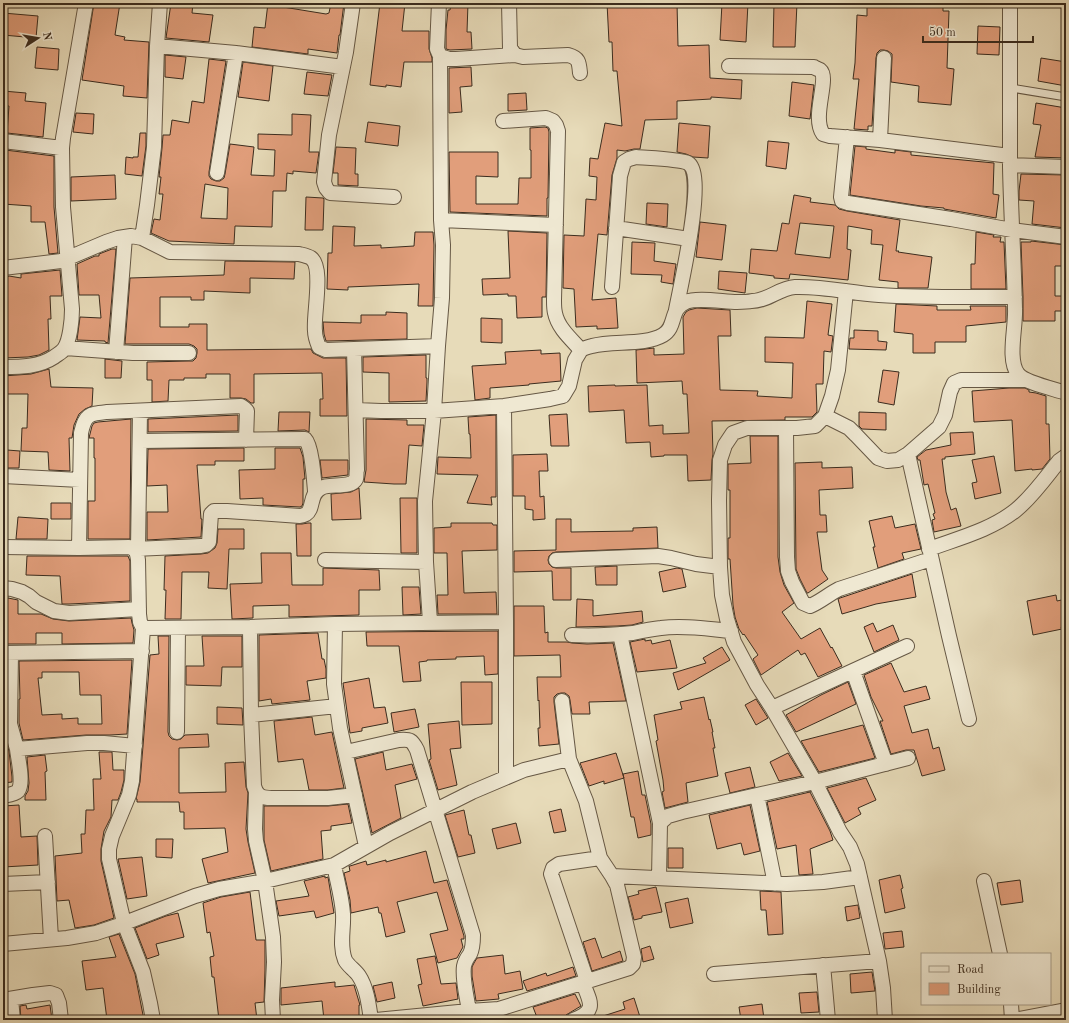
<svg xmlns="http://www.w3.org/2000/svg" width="1069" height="1023" font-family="'Old Standard TT',serif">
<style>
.building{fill:#e19e7b;stroke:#3b2c1e;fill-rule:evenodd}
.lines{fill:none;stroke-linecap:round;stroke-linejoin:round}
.service-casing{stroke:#665845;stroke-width:9}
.minor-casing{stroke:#665845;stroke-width:16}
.service{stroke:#efe8d2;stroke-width:7}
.minor{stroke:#efe8d2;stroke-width:14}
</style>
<rect width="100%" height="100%" fill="#e7dbb9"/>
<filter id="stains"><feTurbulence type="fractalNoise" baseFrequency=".005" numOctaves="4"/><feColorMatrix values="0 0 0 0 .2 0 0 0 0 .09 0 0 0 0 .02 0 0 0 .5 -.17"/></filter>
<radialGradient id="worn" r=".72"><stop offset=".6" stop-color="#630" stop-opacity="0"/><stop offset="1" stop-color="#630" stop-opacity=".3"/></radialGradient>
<path class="building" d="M94,3H120L115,35L125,37L124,40L149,42L147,98L123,96L124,86L82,80Z
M171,3H193L192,13L213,15L209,42L166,38Z
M268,3H284L283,7L326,14L329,13L331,3H344L340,35H339L337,53L308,49V54L252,47L254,27L265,28Z
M380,3H405L402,31H429V49L432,58V62H404L401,87L386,85V87L370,85Z
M451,3H468L467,32H471L472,49L450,50L446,49V30L448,10H450Z
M607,3H677L678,46L709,45L710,78L742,80L741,99L711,97V99L677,101V119L645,120L640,149H634L625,151L617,150V158L612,175L607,235L598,234L592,300L616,298L618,328L597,329V326L576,327L574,289L563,288L564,235L584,236L586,199L596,200L597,177L589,176L590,158L598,159L605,123L622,126L617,71H613L612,42H609Z
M722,3H748L746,42L720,40Z
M774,3H797L795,47H773Z
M867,3H943V11H949L947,68L954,69L951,105L918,102L919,86L891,82L892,58V54L888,51L884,50H880L877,53L876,58L872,126H868V130L854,129L859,79H853L855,63L857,15L867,16Z
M3,13L38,16L36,38L3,35Z
M978,26L1000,27L999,55L977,54Z
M37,47L59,49L58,70L35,68Z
M165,55L186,57L183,79L165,77Z
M1041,58L1066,62V86L1038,81Z
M209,59L226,61L209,172V176L211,179L216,181H220L224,178L225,174L230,144L254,147L251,175L274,176L275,150L258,149V134L292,135V114L311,115L309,152H319L316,173L293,171V174L287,173L286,191H273L272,227L235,226L234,244L169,241L151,233L154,219L160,220L163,194H159L161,177H159L162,148L163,135H170L172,120L189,123L192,101L204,103ZM205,184L228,188L227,219L201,218Z
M243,62L273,66L269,101L238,97Z
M449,68L471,67L472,86L460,87L462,112L449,113Z
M307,72L332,75L328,96L304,94Z
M792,82L814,85L810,119L789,116Z
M3,91L26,93L25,101L46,103L43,137L7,133L9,106H3Z
M526,93L527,110L508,111V94Z
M1036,103L1066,108V158L1035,157L1041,125L1033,124Z
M76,113L94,114L93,134L73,132Z
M368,122L400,126L398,146L365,142Z
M679,123L710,126L708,158L693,157L686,154L677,152Z
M545,127L548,128L549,132L548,198H547V216L450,212L449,152H498V177L476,176V204H518L519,178H531V150H530V128Z
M140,133H146V146L142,176L125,174L126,157L133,158V157H138Z
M768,141L789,143L786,169L766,166Z
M855,146L866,147V149L895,153V150L911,152V155L994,163L993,194L999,195L996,218L944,209V208L921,206L850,195Z
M336,147L356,148L355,174H358V186L338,185V173H333Z
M5,150L54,156V207L58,253L49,254L45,222H31V206L3,204V167Z
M1021,174L1066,175V228L1032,224L1034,201L1019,200V191Z
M115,175L116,199L71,201V177Z
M794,195L811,198L810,202L835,205L839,209L847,211L900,220L896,251H899L898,252L932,257L928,288H898V282L879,280L883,245L871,244L872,230L848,226L847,249L851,250L848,280L790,274L789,279L774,278V276L749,273L751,249L777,251L782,223L789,224ZM800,223L834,226L830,258L795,254Z
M306,197L323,198L324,199L323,230H305Z
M647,203L668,204L667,227L646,224Z
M700,222L726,225L722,260L696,257Z
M333,226L355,227L354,246L381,245V248L414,246L415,232H433L434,245L433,306H418L419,284L348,287V290L327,289L328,253H332Z
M508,231L547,233L546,297H542V317L517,318L516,296H508V294L483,295L482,279L510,278Z
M976,232L994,235L993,237H1001L1000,242H1004L1006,289H971V264H975Z
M1031,241L1066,245V266H1055V296H1066V311H1055V321H1023V297L1021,242H1031Z
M632,242L655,243L654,261L676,264L673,284L661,282L662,275L631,274Z
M112,249H116L108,343L105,342V341L77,340L80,317L101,318L99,295H79L77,264L95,256H99V254Z
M225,261L295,262L294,279L250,278V293L204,291V300H191V297H160V327H189V324H207V350L311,349L313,353L323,358H346L347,416H320V399H323L322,373L254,374V403H251L246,399L241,398H230V374H206V378H184V380H169L168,401L152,402V380H147V362L189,361H193L196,358L197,353V349L194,346L189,344H125L130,278L224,275Z
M60,270L62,296H50L51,319H48L49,350L39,355L28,357L3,358V276L7,277L9,276L21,278V274Z
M719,271L747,273L745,293L718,289Z
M807,301L832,304L828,335L833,336L831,352L824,351L823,384H816L817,412L812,417H785V420L712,421L713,454L712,460L711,480L688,481L687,455H664V456L651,457L650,442L626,443L624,410L589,412L588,386L615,385V386L647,385L649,426L663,425V434L689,433L687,394H683L682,381L637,383L636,350L654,348V355L684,354L683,317L686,312L689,310L697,308L730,310L731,336H718L720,390L758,391L757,396L792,398L793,363L765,362V337L804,338Z
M896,304L937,306V310H971L970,306H1006V322L966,326V342H935V353H913V334L894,332Z
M386,312L407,313V339L328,341H326L324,334L323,322L361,323V315H386Z
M481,318L502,319V343L481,342Z
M854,330L878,331V341L887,342L886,350L849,349L850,338H854Z
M541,350V354L560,353L561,381L529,384V385L490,388V398L475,400L472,366L506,364L505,352Z
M426,355V378H427V382L426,401L389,402V373L363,372V357Z
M105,359L122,361L121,378H105Z
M49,369L51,387L93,388L92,406L85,409L79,414L74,425L72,438H69L70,471L49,470L48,452L21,451L22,428H27L28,394H3V376L31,374Z
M883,370L899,372L894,405L878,402Z
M1009,388H1025L1029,390V392L1036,393L1046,396V424H1049L1050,459L1042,469L1032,470V469L1015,471L1012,420L974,422L972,391Z
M279,412H310L309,432L305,430L278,431Z
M859,412L886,413V430L862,429L859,426Z
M567,414L569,446H551L549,415Z
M238,415V431L148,432V419Z
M496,415V497H491L492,505L467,503L478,475L437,474L438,457L471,458L470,434H469L468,417Z
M131,419L130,539H88V501H95V458H94V438H89L92,426L94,423L98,422Z
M366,419L407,420V425H424L422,446L409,445L406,484H394L364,482L366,470Z
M973,432L975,454L945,457V459H942L946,492L951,510L956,508L961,526L934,532L932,520L935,519L933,514L935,513L928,484L924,485L920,460H918L917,457L926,450L951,445L950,433Z
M750,436H778V557L780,572L784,585L794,603L782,612L801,639L820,628L831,648L832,647L842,666L818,677L805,653L801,655L798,650L761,675L753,659L758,655L744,634L743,635L739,629L735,617L733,605L730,559H728V538H730V490H728V464L751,463Z
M244,448V461H215V465H197L201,519H202L201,537L147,540V512H168L167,485L147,486L148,449Z
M275,448H300L303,457L305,479H303V503L302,506L300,507L263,505V498L240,499L239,470L275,469Z
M7,450L20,451L19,468H6Z
M547,454L548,471H539L540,497L544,496L545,519L533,520V510L525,509V496H513V455Z
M994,456L1001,493L975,499L972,483L977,482L972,460Z
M320,460H348V475L322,478Z
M822,462V468L852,467L853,488L819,490L820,515H826L827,532H817L822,570L828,579L808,593H807L800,579L796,569L795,463Z
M359,488L361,519L332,520L331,494L351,492Z
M400,498H417V553H401Z
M51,503H71V519H51Z
M892,516L895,528L915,524L921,549L902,553L904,559L878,568L873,547H875L869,521Z
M18,517L48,519L47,539H16Z
M556,519H571V532L633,531V528L657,527L658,548L556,552L552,553L549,556L548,560L549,564L552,567L556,568H571V600H553L552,571L514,572V551L556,550Z
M308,523H311V556H297L296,524H302Z
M451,523H492L493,525H497V550L462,551L464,593L496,592L497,614H438L437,595H448L447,553H434V528L451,527Z
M218,529H244V549H229L227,589L208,588L209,572H182L181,619H165L166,590H164L165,556L201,554L208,553L215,548L217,543Z
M261,553H291L292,585H323V568L379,570L380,590H359V615L289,617V605L253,606V618L232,619L230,584L262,583Z
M27,556H128L130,561V601L69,604H62L60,576L26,575Z
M617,566V585H596L595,567Z
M677,568L682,569L686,587L663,592L659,572Z
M912,574L916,597L876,604L842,614L838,599L840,598Z
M402,587H419L421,614L403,615Z
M1056,595L1057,601L1066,599V626L1061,627L1062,629L1033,635L1027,601Z
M3,597L18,600V614H41L53,619L69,621L131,618L132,623L134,630L133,643L62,644V633H36V644H3Z
M577,599L593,600V616L642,611L643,622L632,625L617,626L576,627Z
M514,606H544L545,633L548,632V642H567L572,643L587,644L613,643L626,701L589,702L590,714H572L570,700L569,696L565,693H561L557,694L554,697V702L559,744L539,746L538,728H540L539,700L538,701L537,677H561L560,655L514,656Z
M873,623L877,632L893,625L899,640L874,652L864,627Z
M498,631V674L485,675L484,656L456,657V659L427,660V661L419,662L421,681L403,682L399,646H367L366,632Z
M318,633L322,659H324L326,669V678L307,681L310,700L272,704L271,699L259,701V635Z
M158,636H169L168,732L169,736L172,739L177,740L181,739L185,735L208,734L209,747L179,748V793L226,792L225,763L244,762L246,787L248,793L246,829L248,842L255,873L208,883L202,859L228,852L225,828L184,829V812H180L179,802H137V799H136L140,782L143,746L150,655L159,654Z
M202,636H242V667H222L221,686L186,685V666H204Z
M645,639V641L651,640L652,644L670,640L677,668L637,672L630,642Z
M722,647L730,660L678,690L673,673L706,663L703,658Z
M132,660L127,734L110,735H86L23,740L19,723V699H20L19,661ZM42,672H79L80,695H101L102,724H78V718L62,719V714L42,715L38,678H42Z
M891,663L904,692L926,686L930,699L904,706L912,733L928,729L933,749L939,747L945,770L922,776L914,750H906L891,754L880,721H883L871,697L864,675Z
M369,678L374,708L385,707L388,723L362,728V731L350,733L343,683Z
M461,682H492V724L462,725Z
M848,682L856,704L796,732L786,715L821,695Z
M704,697L709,720L710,719L713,732H712L715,748H713L718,776L686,783L688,802L665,808L662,792L664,791L663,780L656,741L658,740L654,715L682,709L680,702Z
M756,699L768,718L756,725L745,705Z
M217,707L242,708L243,725L217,724Z
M415,709L419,727L394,732L391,713Z
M312,717L315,735L332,732L344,788L328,790H309L303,759L278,762L274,721Z
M459,721L461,748L450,749L457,785L438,790L429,760L431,759L428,724Z
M863,725L875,758L819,772L801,741Z
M3,731L9,751L12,777V782L3,783Z
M99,752H112L113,770H124V780L121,792L118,800H112L111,817L104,831L101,849V861L114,918L94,925L75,928L69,900L57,901L55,856L82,853L81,834H85L86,810H94L93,779H101Z
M383,752L386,770L412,764L417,779L395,785L401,818L372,833L355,759Z
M616,753L624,778L604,784V781L589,786L580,763Z
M788,753L802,776L779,781L770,762Z
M45,755L47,771L45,772L46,800H25V796L28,791L29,783L27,757Z
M750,767L755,787L730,793L725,773Z
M638,771L642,795H645L651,824V835L638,838L634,817H631L623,774Z
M866,778L876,800L858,808L861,814L845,823L827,788Z
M810,792L830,831L833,840L810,849L813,874L799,875L796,845L777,849L767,802Z
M348,804L352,823L331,826V830L321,831L323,859L271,871L264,840V806H328Z
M19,805L21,837L37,836L38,865L3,867V806Z
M750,805L760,851L744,855L741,843L717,849L709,815Z
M561,809L566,831L554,833L549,812Z
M464,810L469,835H471L475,853L458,857L445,815Z
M516,823L521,843L497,849L492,829Z
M156,839H173L172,858L156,857Z
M668,848H683V868H668Z
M426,851L434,883L447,880L464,936V939H461L463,947L457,958L438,963L430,934L448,930L437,892L397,902L405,932L386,937L381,913H379L378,907L351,913L350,900L344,873L350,871L349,866H350L366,861L367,865L386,860V862Z
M142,857L147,896L127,899L118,859Z
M900,875L903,888L901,889L905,908L885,913L879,880Z
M325,876V878L328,877L334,913L316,918L314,911L279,916L276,901L309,896L304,881Z
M1020,880L1023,902L1001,905L997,883Z
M656,887L662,912L642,916V918L634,920L628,897L639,894L638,891Z
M760,891L781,892L783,934L768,935L766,910H761Z
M250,892L256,940H265V970L264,1002L255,1003L257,1020H219L214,977H212L210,957L214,956L210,932L207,933L203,903L221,897Z
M688,898L693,923L670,928L665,903Z
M858,905L860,918L847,921L845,907Z
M178,913L184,937L156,944L159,955L147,959L135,928L166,916Z
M902,931L904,947L885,949L883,933Z
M119,934L135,974L144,1020H107L103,988L86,990L82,961L116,957L109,937Z
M595,938L602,958L620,951L623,961L592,971L583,942Z
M650,946L654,959L643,962L641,949Z
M503,955L505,974L520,971L523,989L498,994L499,999L476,1001L472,976V967L474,963L477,958Z
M435,956L441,984L456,983L458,999L423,1006L418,985L422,984L417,959Z
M573,967L576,976L527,991L523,981L546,973L547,976Z
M872,972L875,991L851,993L850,974Z
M335,982V987L354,985L360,1005H359V1020H324L322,1001L281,1005V988Z
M392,982L395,998L377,1002L373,986Z
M817,992L819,1012L801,1013L799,993Z
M575,994L581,1006L566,1015L565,1020H538L533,1007Z
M634,998L640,1017L631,1020H598L597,1018L625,1009L623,1002Z
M762,1004L764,1019L741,1020L739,1007Z
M26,1005L27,1009L50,1005L52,1020H21L20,1006Z"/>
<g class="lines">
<defs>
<path id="service" d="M1011,88L1066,97"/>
<path id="minor" d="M353,3L346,52L329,135L324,182L326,188L330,193L394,197
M439,3L437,49L440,56L449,59H456L515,55
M509,3L510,48L515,55L523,57L568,55C579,58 579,62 580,73
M1010,3C1010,58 1010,112 1010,167C1011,214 1014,262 1015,309C1016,327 1007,360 1018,374C1025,383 1055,389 1066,393
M157,46L236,53L343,67
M884,58L880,140L1010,156
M729,66L814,67C815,68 820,70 820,70C830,78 811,117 823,134L830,136L880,140
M503,121L546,118L553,121L556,125L558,131L554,300C554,305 554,309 555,313C558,328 571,339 581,350
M847,137L841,197L842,201L848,203L951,219L1012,230L1066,237
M3,141L62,148
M1010,165L1066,167
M217,173L236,53
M441,220L556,225
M616,228L689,239
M142,238L147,205L154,147L157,46L160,3
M3,268L61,261L106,242L118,238L131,236L142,238L170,252L299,254C303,255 308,256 311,258C324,267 313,316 315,331C315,337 317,342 319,347L326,350L354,349L357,470C356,472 357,476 356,479C351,489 329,483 321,488C309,494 314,509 306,514C304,515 302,516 300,516L227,511H214L211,514L209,542L206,545L201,546L134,549
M612,287L620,176L624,162L629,159L636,157C646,158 680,159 688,163C707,174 680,288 676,310
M846,291L838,370L832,396L825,416L815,426L797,428H747L733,433L725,445L720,460L719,500L720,567L722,595L727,619L734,642L757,685L772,708L815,782L840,832L850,847L857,864L879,961L883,988L885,1020
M65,348L133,353H189
M354,349L438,346
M116,352L125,237
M3,367C21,367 39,367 54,357C58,354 62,352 64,349C70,341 72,320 72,309L63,207L62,148L63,138L86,3
M356,410L381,411H434L504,406L550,399L563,396L569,386L575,360L581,350C584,348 588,347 592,346C613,340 644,346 663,335C677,327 669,309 686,302C697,297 724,302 737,302C742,302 747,302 752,301C768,301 779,288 795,287C823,286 851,293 879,295C924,298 970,297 1015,297
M825,416L849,428L856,435L878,458L887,461L898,460L908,454L939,427L945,415L950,392L954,383L961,380H1026
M786,428L787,557L788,571L792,582L803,603L810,606C820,602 829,594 839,589L931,559
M140,441L305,439C312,446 314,480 315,491
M908,454L949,636L969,719
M3,476L80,480
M3,547L79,548L129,547C136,549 137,552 138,560L139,614L140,622L143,628L250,627L335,624L506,622L504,406
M79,548L81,433C85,414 89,414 107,412L241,406L244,408L247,411L246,440
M138,549L140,411
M929,549C959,538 991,530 1016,510C1033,496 1046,477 1059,461L1066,456
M325,560L426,562
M556,560L658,556L671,558L696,564L720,567
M3,588L12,589L22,592L29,596L36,602L54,611L69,613L139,609
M430,622L426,562L425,501L434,411L438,346L442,298L443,245L441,220L440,56
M335,624L334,684L340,728L366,846
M250,627L251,715L254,786C257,796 261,798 272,798H328L355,795
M143,628L132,781L129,795L112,836L109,849V859L124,923L143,972L150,1003L153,1020
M620,634L660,823
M572,635C593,636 613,635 633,633C642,631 651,629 661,628C684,625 708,629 731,631
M3,653L142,651
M11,653L10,724L17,749L87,743H104L135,746
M853,671L886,764
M772,708L907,646
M251,715L337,706
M177,732L178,628
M346,752L399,740C410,739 412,740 417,750L473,935C473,942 473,948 470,954C467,958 465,961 464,966C462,979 467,997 469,1011
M506,777V622
M256,793L255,829L256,841L265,881L273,937L274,962L272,1000L273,1020
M757,795L775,884
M3,796C8,795 15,794 18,791C24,783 18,759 17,749
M45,836L51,939
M334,865C337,881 342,897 343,914C344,929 339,945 345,960C348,966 355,970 359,976C367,988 369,1006 371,1020
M612,876L787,884L823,882L860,877
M659,878L660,823L668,816L682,812L815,782L908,758
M984,881L1000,954
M3,884L48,882
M3,944L67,938L96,933L117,926L195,896L219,889L265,881L334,865L390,833L472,792L524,770L569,759
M823,965L828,1020
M714,974L879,961
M587,981L551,874L553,868L559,864L600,858
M11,999L13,1020
M3,1000L33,995L50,993L56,995L59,1003L61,1020
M1011,1004L1012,1020
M376,1020L469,1011L499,1009L629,968L633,964L634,957L617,885L612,876L600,858L586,801L569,759L562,701
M573,1020C598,1011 590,1002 583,983
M1014,1020L1066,1010"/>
</defs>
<use href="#service" class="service-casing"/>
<use href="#minor" class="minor-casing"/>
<use href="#service" class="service"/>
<use href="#minor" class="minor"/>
</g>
<rect width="1069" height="1023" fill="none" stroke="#e7dbb9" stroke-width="16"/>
<rect x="4" y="4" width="1061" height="1015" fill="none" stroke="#3b2c1e" stroke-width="2"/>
<rect x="8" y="8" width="1053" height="1007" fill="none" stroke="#3b2c1e"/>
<rect x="921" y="953" width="130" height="52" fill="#efe8d2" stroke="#a79d8a"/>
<rect x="929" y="966" width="20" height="6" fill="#efe8d2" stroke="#a79d8a"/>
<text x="957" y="973" font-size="12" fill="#3b2c1e">Road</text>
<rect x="929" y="983" width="20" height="12" fill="#e19e7b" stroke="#a79d8a"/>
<text x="957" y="993" font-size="12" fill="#3b2c1e">Building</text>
<g transform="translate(38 38) rotate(78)" stroke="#efe8d2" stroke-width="3" paint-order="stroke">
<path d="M0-3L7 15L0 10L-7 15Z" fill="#3b2c1e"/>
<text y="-6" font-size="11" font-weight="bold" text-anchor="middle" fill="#3b2c1e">N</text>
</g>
<path d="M923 36v6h110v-6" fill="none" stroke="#3b2c1e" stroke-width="2"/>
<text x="929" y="36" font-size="12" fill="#3b2c1e" stroke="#efe8d2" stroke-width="3" paint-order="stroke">50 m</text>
<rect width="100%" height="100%" filter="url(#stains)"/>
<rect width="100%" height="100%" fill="url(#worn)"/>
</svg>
